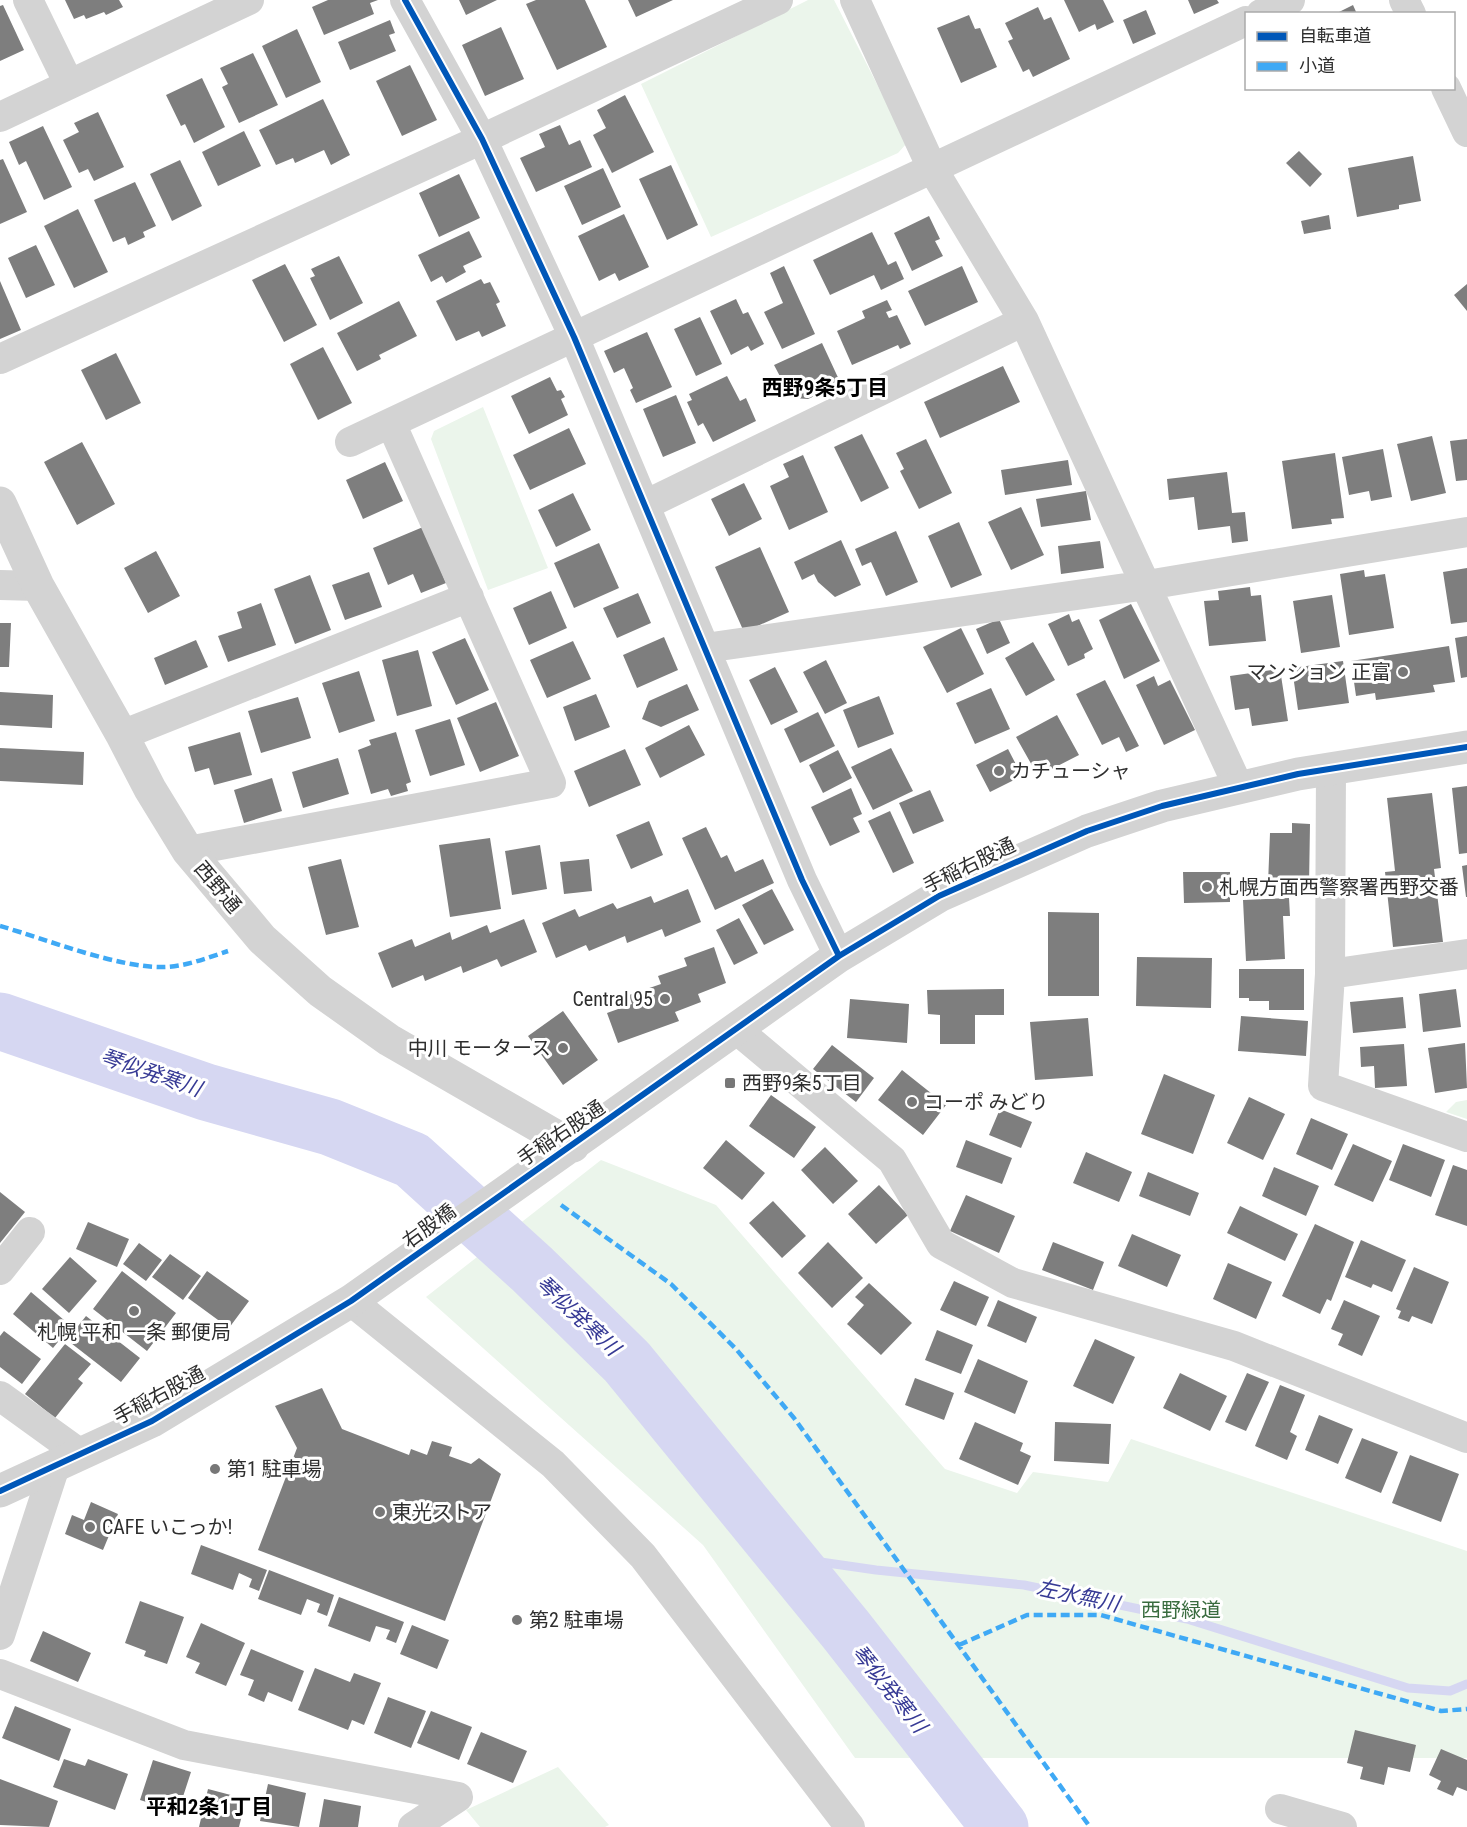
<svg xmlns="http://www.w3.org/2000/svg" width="1467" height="1827" font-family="'Roboto Condensed','Noto Sans JP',sans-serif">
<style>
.green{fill:#ebf5eb}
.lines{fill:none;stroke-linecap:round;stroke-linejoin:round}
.stream{stroke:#d6d7f2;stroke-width:9}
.river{stroke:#d6d7f2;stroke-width:57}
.building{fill:#7e7e7e}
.minor{stroke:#d3d3d3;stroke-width:30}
.tertiary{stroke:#d3d3d3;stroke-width:33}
.quiet{stroke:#3fa9f5;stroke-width:4.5;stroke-dasharray:9 4.5;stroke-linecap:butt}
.cycleway-casing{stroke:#fff;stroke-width:10}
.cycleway{stroke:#0057b8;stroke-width:6}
.poi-dot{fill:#777;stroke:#fff;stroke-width:2}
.labels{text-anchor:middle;stroke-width:6;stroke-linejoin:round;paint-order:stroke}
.poi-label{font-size:20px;fill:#2e2e2e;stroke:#fff;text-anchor:start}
.street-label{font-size:20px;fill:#2e2e2e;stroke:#fff}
.park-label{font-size:20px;fill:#396c3f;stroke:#fff}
.neighbourhood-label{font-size:21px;font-weight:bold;fill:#000;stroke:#fff}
.water-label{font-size:21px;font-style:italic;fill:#373a95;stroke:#fff}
</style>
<rect width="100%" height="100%" fill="#fff"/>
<path class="green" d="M808,0H834L907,143L898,153L711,237L641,84Z
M483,407L548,568L488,590L431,439L434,431Z
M1467,1100V1119L1446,1112L1456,1102Z
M601,1160L716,1205L945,1469L1017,1493L1033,1472L1108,1482L1131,1439L1467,1551V1758H855L703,1545L426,1297Z
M558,1767L609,1825L605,1827H480L466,1810Z"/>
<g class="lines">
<path class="stream" d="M786,1557L876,1570L1024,1585L1187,1619L1408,1688L1450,1691L1467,1684"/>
<path class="river" d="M0,1021L206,1092L330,1127L412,1160L532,1269L627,1362L846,1630L1000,1827"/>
</g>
<path class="building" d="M65,0H119L123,7L106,15L104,12L86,19L84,15L74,19Z
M328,0H378L370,3L374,14L324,35L312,7Z
M459,0H497L466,15Z
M536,0H585L607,47L557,70L526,4Z
M628,0H673L636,17Z
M1064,0H1103L1114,22L1097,30L1095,24L1079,32Z
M1188,0H1217L1219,3L1194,14Z
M3,5L24,50L0,61V6Z
M1353,5L1357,14H1335Z
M1038,7L1044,20L1051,17L1070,59L1033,77L1029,69L1023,72L1008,41L1013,39L1005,23Z
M1146,10L1156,34L1133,44L1123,20Z
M969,15L975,29L980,28L997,67L961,83L937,28Z
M390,20L395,33L389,35L396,51L350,70L338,42Z
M501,27L524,79L485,96L462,45Z
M297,29L321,82L286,98L262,46Z
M253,53L278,105L239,123L222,87L228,84L220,68Z
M410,65L437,120L402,136L376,81Z
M202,78L225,127L194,143L185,124L181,126L166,95Z
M625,95L654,152L612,173L593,135L606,128L597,110Z
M323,99L350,155L331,165L324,150L295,163L293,158L276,165L259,130Z
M98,112L124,167L94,181L88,169L79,173L63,140L79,132L74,123Z
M560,125L569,145L580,140L592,167L536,192L520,158L545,147L539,134Z
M43,126L72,187L44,200L26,161L19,165L9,142Z
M244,131L261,166L218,186L202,152Z
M1299,151L1322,174L1310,187L1286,163Z
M1413,156L1421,201L1399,205V209L1357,217L1348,168Z
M3,159L27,212L0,224V160Z
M180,160L202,206L172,221L150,174Z
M671,165L698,225L667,240L639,179Z
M603,168L621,207L582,225L564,186Z
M459,174L480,218L439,237L419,193Z
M135,182L156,226L143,232L145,237L128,245L125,237L113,242L94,200Z
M78,209L108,272L74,288L44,226Z
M624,214L649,267L619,281L615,273L599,281L578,236Z
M1329,215L1331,229L1304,234L1301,221Z
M929,216L940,239L935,241L943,256L912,271L894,233Z
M469,231L482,257L463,266L466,272L446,283L442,276L431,282L418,255Z
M872,232L888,265L896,261L904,279L881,290L874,275L830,295L813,260Z
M36,245L55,285L26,298L8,258Z
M339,256L363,303L330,320L310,278L315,276L311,269Z
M285,264L317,325L284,342L252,280Z
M784,266L815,334L782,349L764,312L783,303L770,273Z
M962,266L978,302L925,326L908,291Z
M481,279L484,284L490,282L500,302L496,304L506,326L482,337L479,331L456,341L436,301Z
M0,281L21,330L0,339Z
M1467,284V311L1454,295Z
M736,299L743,314L748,312L764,344L751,351L748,346L731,355L710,311Z
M887,300L892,310L886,312L889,318L897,315L911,344L900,349L898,345L852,365L837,331L865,318L862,311Z
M399,301L417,336L379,355L381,359L357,371L337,333Z
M700,317L722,364L696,376L674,329Z
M647,332L672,387L636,403L630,390L633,388L624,368L614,373L604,351Z
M822,343L841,384L808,399L792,398L779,386L784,384L774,365Z
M323,347L352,403L318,420L290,364Z
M116,353L141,403L106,420L81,370Z
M1003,366L1020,402L940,438L924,402Z
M727,376L740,401L746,398L756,421L713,442L703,423L698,426L687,402L692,400L689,394Z
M550,377L557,391L561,390L565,397L561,399L568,415L529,434L511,396Z
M676,395L696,443L663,457L643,409Z
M569,428L586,464L530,490L513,455Z
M862,434L889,488L861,502L834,447Z
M1432,436L1446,493L1411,501L1397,444Z
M926,439L952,493L919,509L900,471L904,469L896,453Z
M1467,439V480L1456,481L1450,441Z
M82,442L115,504L77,525L44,462Z
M1383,449L1392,497L1371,501L1369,491L1349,495L1342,457Z
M1335,453L1344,518L1331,519L1332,524L1292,529L1282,461Z
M803,455L828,512L789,530L770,486L789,477L783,464Z
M1068,460L1072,485L1005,495L1001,470Z
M385,462L403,501L363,519L346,480Z
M1227,472L1232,513L1245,512L1248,541L1232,543L1230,526L1198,530L1194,497L1169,500L1167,479Z
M744,483L762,519L729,536L711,499Z
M1086,491L1091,520L1041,527L1036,499Z
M573,493L591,530L556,547L538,510Z
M1021,507L1044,555L1011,570L988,522Z
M959,522L982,575L951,588L928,536Z
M423,527L446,583L421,593L413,574L388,585L373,548Z
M896,531L918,582L886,596L871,562L862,566L855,549Z
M841,540L861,585L835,597L818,582L814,574L802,580L794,562Z
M1100,541L1104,568L1061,574L1058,546Z
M599,543L619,588L574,608L554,563Z
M760,547L789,612L744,632L715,567Z
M156,551L180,596L148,613L124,568Z
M1467,568V622L1451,624L1443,572Z
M1364,570L1365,577L1385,574L1394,628L1349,635L1340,574Z
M369,572L382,607L345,620L332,585Z
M310,575L331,630L295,644L274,589Z
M1250,587L1251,596L1261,595L1266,641L1209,646L1204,601L1219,600L1218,591Z
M551,591L567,628L529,645L513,608Z
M638,593L651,623L617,638L603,608Z
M1332,595L1340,647L1301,653L1293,601Z
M261,603L276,645L228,662L218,636L242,628L237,612Z
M1131,604L1160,661L1124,679L1099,620Z
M1069,614L1072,622L1079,619L1093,649L1084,654L1085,658L1068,666L1048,624Z
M999,619L1010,643L987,654L976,629Z
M0,623H11L9,667H0Z
M961,628L984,674L947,693L923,647Z
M1467,636V677L1461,678L1455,638Z
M664,637L678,670L637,688L623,655Z
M465,638L489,690L456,705L432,652Z
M196,640L208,667L165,685L154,658Z
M573,641L591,679L547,698L530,660Z
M1033,642L1055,680L1026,696L1005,658Z
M1449,646L1455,682L1433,685L1435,692L1376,700L1375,693L1356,696L1351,661Z
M418,650L432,706L397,716L382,660Z
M826,660L847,703L825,714L803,672Z
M1343,661L1349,703L1298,710L1292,668Z
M775,667L798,712L771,725L749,680Z
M1280,669L1288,721L1252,726L1249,708L1235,710L1230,676Z
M359,671L375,721L339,733L322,683Z
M1154,676L1158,686L1170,680L1195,730L1164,745L1136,685Z
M1105,680L1139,746L1126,752L1119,737L1102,745L1076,694Z
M687,684L699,710L661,727L642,719L649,701Z
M991,688L1010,729L975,744L956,703Z
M0,692L53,695L52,728L0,725Z
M596,694L610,727L575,741L563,707Z
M879,696L894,734L858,748L843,710Z
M298,697L311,738L261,753L248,711Z
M496,702L519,756L480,772L457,718Z
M818,712L835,746L800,763L784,729Z
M1057,715L1079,755L1038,776L1016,737Z
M450,719L465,765L430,776L415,730Z
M689,725L705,755L660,778L645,748Z
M240,732L252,775L214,785L209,768L195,772L188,747Z
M396,732L411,782L406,784L408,791L391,796L388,789L371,794L358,750L371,745L369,740Z
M0,748L84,752L83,785L0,781Z
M891,748L913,791L873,810L851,767Z
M625,749L641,785L589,807L574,771Z
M1008,749L1022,776L990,792L976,765Z
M838,750L852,778L823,793L809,765Z
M338,758L349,794L303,808L292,772Z
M272,778L282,811L244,823L234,790Z
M1467,786V853L1459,854L1452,788Z
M851,788L862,814L853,818L860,832L830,846L811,807Z
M930,790L944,821L913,834L899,803Z
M1432,793L1441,868L1434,869L1443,942L1393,947L1385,872L1395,871L1387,798Z
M890,811L914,863L893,873L868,821Z
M649,821L663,855L631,869L616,835Z
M1292,823L1310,824L1309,885L1268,884L1270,833H1292Z
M706,827L721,858L727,855L735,872L763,859L774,883L715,910L682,838Z
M490,838L501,909L450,917L439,845Z
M540,845L547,889L512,895L505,851Z
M341,859L359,927L326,935L308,867Z
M589,859L592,891L564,894L560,862Z
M1467,865V897H1466L1462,866Z
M1183,872H1230V902L1184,903Z
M688,889L701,922L665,937L662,929L627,943L625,936L589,951L586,945L556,958L542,923L575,909L579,917L613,903L617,909L651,896L654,903Z
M772,889L794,930L764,945L742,905Z
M1289,898L1290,916H1283L1285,959L1246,961L1243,900Z
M1048,912L1099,913V996H1048Z
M739,918L758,953L734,965L716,930Z
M524,919L537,952L501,967L497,959L463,973L461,966L425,981L423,975L392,988L378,953L412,939L415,947L450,932L452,940L487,925L490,933Z
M714,947L726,983L698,994L701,1002L675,1012L679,1021L618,1043L607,1013L632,1004L629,995L661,984L658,976L687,966L684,958Z
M1137,957L1212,958L1211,1008L1136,1006Z
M1239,969H1304V1010H1269V1001H1249V998H1239Z
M1004,989V1015H975V1044H940V1015L928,1014L927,990Z
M1456,989L1461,1027L1423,1032L1419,994Z
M1403,997L1406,1028L1353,1033L1350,1002Z
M850,999L909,1004L907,1043L847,1038Z
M563,1011L598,1060L563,1085L528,1036Z
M1241,1016L1308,1021L1306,1056L1238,1051Z
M1088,1018L1093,1076L1035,1080L1030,1022Z
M1465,1043L1467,1088L1435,1093L1428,1048Z
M1404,1044L1407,1086L1375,1088L1374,1066L1361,1067L1360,1047Z
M832,1045L874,1078L856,1102L813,1069Z
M902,1070L946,1105L923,1135L878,1100Z
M1164,1074L1215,1095L1193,1154L1141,1134Z
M771,1095L816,1127L794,1158L749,1126Z
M1249,1097L1285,1114L1263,1160L1227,1143Z
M1000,1109L1032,1122L1021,1148L989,1135Z
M1311,1118L1348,1134L1332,1170L1296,1154Z
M726,1140L765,1173L742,1200L703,1168Z
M966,1140L1012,1158L1002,1184L956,1167Z
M1353,1144L1392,1161L1373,1202L1334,1185Z
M1403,1144L1445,1160L1431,1197L1389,1180Z
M825,1147L858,1181L833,1204L801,1170Z
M1086,1152L1132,1172L1119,1202L1073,1183Z
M1453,1165L1467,1170V1226L1435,1215Z
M1274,1167L1319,1186L1306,1216L1262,1196Z
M1148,1172L1199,1193L1190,1216L1139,1196Z
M879,1185L908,1215L876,1244L848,1214Z
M0,1192L25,1212L0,1243Z
M966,1195L1015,1216L999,1253L950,1231Z
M773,1201L806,1236L782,1258L749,1223Z
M1240,1206L1298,1234L1285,1261L1227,1233Z
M88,1222L129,1239L117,1267L76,1249Z
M1315,1224L1354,1242L1331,1301L1327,1299L1320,1314L1282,1296Z
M1132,1234L1181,1255L1167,1287L1118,1266Z
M1361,1240L1406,1260L1392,1292L1373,1284L1371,1288L1345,1277Z
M828,1242L863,1278L832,1308L798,1273Z
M1053,1242L1104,1262L1093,1290L1042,1270Z
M139,1243L162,1260L146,1281L123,1264Z
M170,1254L201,1276L183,1300L152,1277Z
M70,1257L97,1281L69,1313L42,1289Z
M1228,1263L1272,1282L1256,1319L1213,1299Z
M1414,1267L1449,1282L1432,1324L1412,1316L1409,1322L1398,1318L1401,1311L1396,1309Z
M122,1271L176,1313L147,1351L93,1309Z
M207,1271L249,1301L229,1328L188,1298Z
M954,1281L989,1297L976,1326L940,1310Z
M869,1283L912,1323L881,1355L847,1324L864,1305L855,1297Z
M31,1292L71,1326L53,1348L13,1314Z
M998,1300L1037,1317L1026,1343L987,1326Z
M1344,1300L1380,1316L1362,1356L1338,1345L1343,1334L1331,1329Z
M86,1316L140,1358L121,1382L67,1340Z
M937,1330L973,1345L961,1374L925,1360Z
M4,1331L41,1359L22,1384L0,1367V1336Z
M1095,1339L1135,1357L1113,1404L1073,1386Z
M65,1344L91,1364L78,1379L83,1383L55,1418L25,1394Z
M978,1359L1028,1381L1015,1414L964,1392Z
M1180,1373L1227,1396L1210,1431L1163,1408Z
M1247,1373L1269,1382L1246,1431L1225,1422Z
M915,1378L954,1393L944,1420L905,1405Z
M1280,1385L1305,1395L1290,1432L1297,1436L1287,1460L1255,1446Z
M322,1388L342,1429L409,1455L411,1449L427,1455L432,1441L452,1447L449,1456L471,1464L479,1458L501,1474L445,1621L258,1550L297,1448L275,1406Z
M1319,1415L1353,1429L1338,1464L1305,1450Z
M975,1422L1023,1443L1020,1451L1031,1456L1018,1485L959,1459Z
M1055,1422L1111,1424L1109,1464L1054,1461Z
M1362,1438L1398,1452L1381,1493L1345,1478Z
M1410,1455L1459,1474L1441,1522L1392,1503Z
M91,1502L118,1514L103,1550L65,1534L72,1515L84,1520Z
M201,1545L267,1570L259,1591L249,1587L252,1579L239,1573L233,1590L191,1574Z
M269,1570L334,1595L327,1616L317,1612L320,1604L307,1599L301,1615L258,1599Z
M339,1597L404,1622L396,1643L386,1639L390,1630L376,1626L370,1642L328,1626Z
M140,1601L184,1617L167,1664L144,1656L146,1651L125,1643Z
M201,1623L245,1643L226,1686L195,1673L200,1663L186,1657Z
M412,1625L449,1640L437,1669L400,1654Z
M43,1631L91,1653L78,1682L30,1661Z
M251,1649L304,1671L292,1702L268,1692L264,1702L248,1695L254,1680L240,1675Z
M315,1668L350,1682L354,1673L381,1683L364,1725L352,1720L348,1730L298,1710Z
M388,1697L426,1711L411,1748L374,1733Z
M15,1706L71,1729L59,1761L2,1738Z
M431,1711L472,1727L459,1760L417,1743Z
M1355,1730L1416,1745L1410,1772L1388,1767L1384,1785L1360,1779L1363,1767L1347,1763Z
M481,1732L527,1751L513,1783L467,1764Z
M1441,1749L1467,1760V1791L1457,1787L1453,1796L1437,1789L1441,1781L1429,1775Z
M64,1759L85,1766L88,1759L128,1774L115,1810L53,1787Z
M153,1760L191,1772L178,1812L140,1800Z
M0,1779L58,1801L49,1827L0,1825Z
M268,1784L306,1793L299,1827L260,1821Z
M208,1789L246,1799L239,1827H199Z
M324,1799L361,1806L358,1827H319Z"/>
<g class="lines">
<path class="minor" d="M28,0L69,84
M405,0L482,139L574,337L802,880L839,956
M855,0L932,168L1024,321L1238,786
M1404,0L1411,14
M1261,14L1290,0
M1446,88L1467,132
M0,117L249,0
M0,359L482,139L778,0
M350,442L1246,21
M645,505L1024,321
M0,585L38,586
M705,648L1147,585L1467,532
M122,735L469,597
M1331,768L1330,974L1323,1086L1467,1137
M188,851L551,783L391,423
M1330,974L1467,954
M736,1029L892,1160L941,1244L1013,1283L1234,1346L1467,1438
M0,1270L30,1232
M351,1301L553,1464L643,1556L850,1827
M0,1396L79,1453
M0,1635L55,1466
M0,1674L184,1745L458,1797L413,1827
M1280,1809L1342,1827"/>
<path class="tertiary" d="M0,503L38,586L122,735L150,789L188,851L262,939L320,991L389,1040L573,1146
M0,1491L152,1421L351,1301L839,956L939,896L1087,831L1162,806L1298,774L1467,747"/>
<path class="quiet" d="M0,926C46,939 120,969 166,967C187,966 207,958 228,951
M561,1205L671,1284L736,1349L794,1418L1090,1827
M959,1645L1027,1615H1101L1441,1711L1467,1709"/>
<defs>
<path id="cycleway" d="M405,0L482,139L574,337L802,880L839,956
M0,1491L152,1421L351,1301L839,956L939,896L1087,831L1162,806L1298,774L1467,747"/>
</defs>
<use href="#cycleway" class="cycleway-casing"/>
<use href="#cycleway" class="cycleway"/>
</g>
<g class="poi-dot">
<circle cx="1403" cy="672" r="6"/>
<circle cx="999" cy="771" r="6"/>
<circle cx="1207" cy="887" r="6"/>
<circle cx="665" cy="999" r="6"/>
<circle cx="563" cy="1048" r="6"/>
<rect x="724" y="1077" width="12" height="12" rx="3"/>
<circle cx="912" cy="1102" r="6"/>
<circle cx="134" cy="1311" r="6"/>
<circle cx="215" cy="1469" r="6"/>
<circle cx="380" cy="1512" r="6"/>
<circle cx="90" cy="1527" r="6"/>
<circle cx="517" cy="1620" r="6"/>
</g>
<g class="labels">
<g class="poi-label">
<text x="1391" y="679" text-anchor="end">マンション 正富</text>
<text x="1011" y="778">カチューシャ</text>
<text x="1219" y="894">札幌方面西警察署西野交番</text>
<text x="653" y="1006" text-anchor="end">Central 95</text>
<text x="551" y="1055" text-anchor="end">中川 モータース</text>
<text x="742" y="1090">西野9条5丁目</text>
<text x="924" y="1109">コーポ みどり</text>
<text x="134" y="1339" text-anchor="middle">札幌 平和 一条 郵便局</text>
<text x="227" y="1476">第1 駐車場</text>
<text x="392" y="1519">東光ストア</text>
<text x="102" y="1534">CAFE いこっか!</text>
<text x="529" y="1627">第2 駐車場</text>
</g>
<g class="street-label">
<text transform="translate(969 865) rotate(-26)" y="7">手稲右股通</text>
<text transform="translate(218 887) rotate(50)" y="7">西野通</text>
<text transform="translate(561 1133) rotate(-34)" y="7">手稲右股通</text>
<text transform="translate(429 1226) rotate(-36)" y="7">右股橋</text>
<text transform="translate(159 1395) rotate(-28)" y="7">手稲右股通</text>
</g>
<g class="park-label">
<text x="1181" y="1617">西野緑道</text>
</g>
<g class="neighbourhood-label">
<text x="825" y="395">西野9条5丁目</text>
<text x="209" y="1814">平和2条1丁目</text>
</g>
<g class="water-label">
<text transform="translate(151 1073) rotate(19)" y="7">琴似発寒川</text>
<text transform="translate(578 1316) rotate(43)" y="7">琴似発寒川</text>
<text transform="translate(1078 1596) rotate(12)" y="7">左水無川</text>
<text transform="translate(889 1689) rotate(51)" y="7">琴似発寒川</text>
</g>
</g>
<rect x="1245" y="12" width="210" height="78" fill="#ffffff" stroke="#ababab" stroke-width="1.5"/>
<rect x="1257" y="32" width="30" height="9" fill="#0057b8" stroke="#ababab" stroke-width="1.5"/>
<text x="1299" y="42" font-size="18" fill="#2e2e2e">自転車道</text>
<rect x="1257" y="62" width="30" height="9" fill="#3fa9f5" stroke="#ababab" stroke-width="1.5"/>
<text x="1299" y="72" font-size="18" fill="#2e2e2e">小道</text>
</svg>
